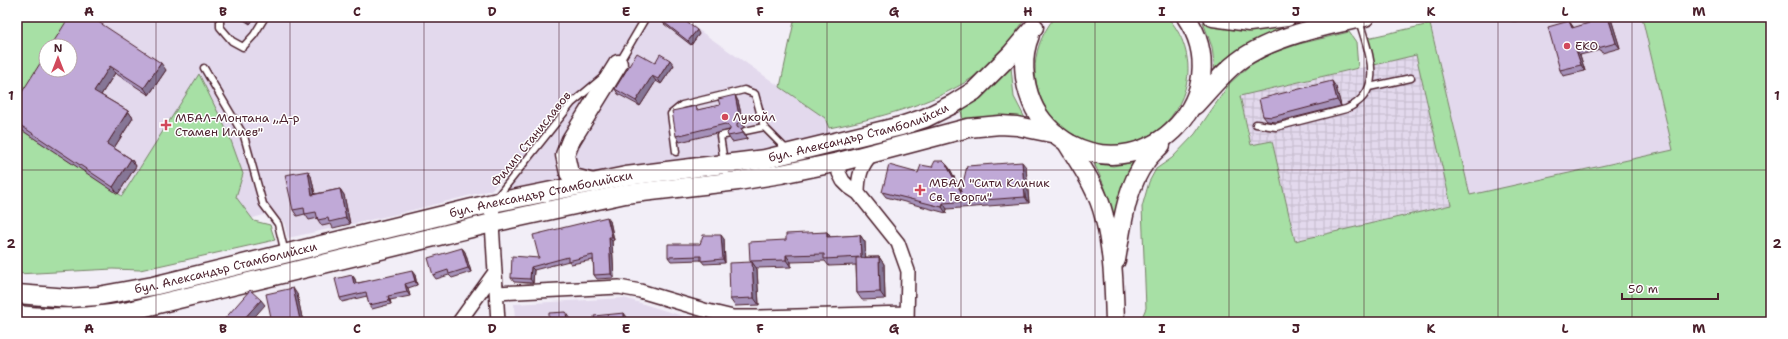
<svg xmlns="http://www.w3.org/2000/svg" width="1788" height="339" font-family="'Shantell Sans',sans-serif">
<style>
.built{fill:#e3d9ed;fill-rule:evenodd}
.industrial{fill:url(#industrial-grid)}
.green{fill:#a7e0a5;stroke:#788068}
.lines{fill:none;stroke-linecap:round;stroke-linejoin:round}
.service-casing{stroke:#4a1f2b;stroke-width:9}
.minor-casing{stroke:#4a1f2b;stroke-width:16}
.secondary-casing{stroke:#4a1f2b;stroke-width:21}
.service{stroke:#fff;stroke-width:6}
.minor{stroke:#fff;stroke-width:13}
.secondary{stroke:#fff;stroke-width:18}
.wall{fill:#a591b9;stroke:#4a1f2b}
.shaded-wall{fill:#867696;stroke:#4a1f2b}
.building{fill:#c0a9d7;stroke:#4a1f2b}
.grid{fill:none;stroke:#4a1f2b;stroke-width:1;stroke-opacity:0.55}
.poi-dot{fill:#d1495b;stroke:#fff;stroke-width:1.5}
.labels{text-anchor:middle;stroke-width:3;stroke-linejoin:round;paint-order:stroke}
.poi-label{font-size:12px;fill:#4a1f2b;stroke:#fff;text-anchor:start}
.street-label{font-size:12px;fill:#4a1f2b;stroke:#fff}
.neatline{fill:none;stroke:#4a1f2b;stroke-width:1.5}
.grid-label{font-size:13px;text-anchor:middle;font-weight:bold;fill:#4a1f2b}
</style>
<defs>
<pattern id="industrial-grid" width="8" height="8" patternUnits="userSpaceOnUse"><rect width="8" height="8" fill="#e3d9ed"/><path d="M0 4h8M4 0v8" fill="none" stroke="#c4bacb"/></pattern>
</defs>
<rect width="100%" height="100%" fill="#f2eef7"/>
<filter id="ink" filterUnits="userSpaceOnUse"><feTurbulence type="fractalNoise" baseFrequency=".025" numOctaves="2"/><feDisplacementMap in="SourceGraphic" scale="8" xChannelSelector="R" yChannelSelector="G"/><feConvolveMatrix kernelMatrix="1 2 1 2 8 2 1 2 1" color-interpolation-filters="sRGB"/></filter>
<g filter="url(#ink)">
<path class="built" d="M21,17H680L825,118L834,142L629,183L512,209L506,174L491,190L397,214L288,238L284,223L274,212L194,235L17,169V26ZM46,46H70V70H46Z
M1429,17H1642L1673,150L1470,196Z
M624,298L702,322H515L514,304Z"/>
<path class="industrial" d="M1416,55L1451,205L1295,241L1272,141L1252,145L1240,96Z"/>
<path class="green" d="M20,17H72L60,46H46V69L17,115V27Z
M795,17H1026C1012,40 995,63 972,78C933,104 875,119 829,128L825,118L780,87Z
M1055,17H1167C1183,33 1191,59 1187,81C1183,102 1171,122 1153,133C1077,180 997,87 1055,17Z
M1642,17H1771V322H1140L1146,308L1142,207L1149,182L1156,169L1172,158L1195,134L1230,83L1249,66L1270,54L1299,44L1349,32L1356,42L1358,68L1240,96L1251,145L1272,141L1295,241L1451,205L1416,55L1374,65L1367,38L1430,24L1470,195L1673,150Z
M1203,22L1221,28L1245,31L1294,23L1246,47L1215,71L1212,47Z
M1011,67L1014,97L1027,122L1001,116L963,121L961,110L982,96Z
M199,74L229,135L243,174L236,197L254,221L270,225L275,240L140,270L113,269L17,274V127L122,196Z
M1135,162L1115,225L1104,185L1094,163L1113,166Z"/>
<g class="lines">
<defs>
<path id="service" d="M220,17V27L232,41L243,47L254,35L265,17
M1513,17H1516
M619,63L646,17
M204,68L244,136L263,204L278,224L285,253
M1369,87L1411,78
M1256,124L1276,127L1346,109C1387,91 1368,52 1359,20
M745,131L764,127
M676,152L671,114L682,105L744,90L755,94L764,127L788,151
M727,181L720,136L730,134
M497,197L572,103L602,78"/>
<path id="minor" d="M839,162V173L843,181L849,187L858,193L898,243L908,271L907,322
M858,193C858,177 861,165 872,154
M493,203L492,223L498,322
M497,293L619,287L640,291L704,310L733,317H761V322
M761,317L907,313
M459,322L495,272"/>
<g id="secondary">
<path d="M1213,17L1249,22L1287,17"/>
<path d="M1030,35C1021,56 1023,81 1032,103C1039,120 1054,135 1070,144C1151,187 1238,93 1186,17"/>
<path d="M1195,105C1211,88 1228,66 1249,54C1283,34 1326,26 1365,17"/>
<path d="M1067,143C1081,166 1098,190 1104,216C1113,250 1114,287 1115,322"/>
<path d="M593,183L574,178L569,173L565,155L571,140L618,64"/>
<path d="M1116,260C1122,227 1125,189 1146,161C1150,155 1156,150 1161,145"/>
<path id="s1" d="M17,294L69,298L98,296L153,286L493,203L626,176L765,159L901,126L925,118L953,104L974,91L1011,54L1034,27"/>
<path d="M17,315C57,319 89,318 129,311L492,223L625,194L738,181L781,174L839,162L968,128L1000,125L1017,126L1056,134"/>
</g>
</defs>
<use href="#service" class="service-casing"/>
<use href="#minor" class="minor-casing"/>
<use href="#secondary" class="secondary-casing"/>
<use href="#service" class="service"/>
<use href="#minor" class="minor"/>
<use href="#secondary" class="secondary"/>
</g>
<path class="wall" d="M239,17H255L250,24Z
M1594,17H1610L1611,19L1620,48L1602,53L1600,50L1580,55L1585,71L1563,76L1560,70L1569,21L1574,28L1589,23Z
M661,20L699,34L691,45L664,24Z
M70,46L166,70L149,95L115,73L101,95L128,111L133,118L114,148L131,159L136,166L118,194L17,127V100Z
M655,63L674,65L661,84L656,81L640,106L618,94L615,89Z
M1336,87L1341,106L1276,122L1267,121L1263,116Z
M738,101L744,127L741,129L746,135L747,139L732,142L728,136L730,130H729L680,142L676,136L699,110Z
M946,164L950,169L961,191L1026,167L1029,203L947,209L946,213L886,197L882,192L918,173Z
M311,176L315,194L340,189L344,195L350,224L333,228L331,224L322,226L318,220V218L309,220L305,214L297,216L293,210Z
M610,221L614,240L612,241L614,278L597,279L594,275L593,260L571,264L569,261L534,270L533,283L514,282L511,278L539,258Z
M827,232L830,237L860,235L865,242V257H879L884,264L885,299L862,300L857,293L856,265L829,266L825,261L791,262V267L756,268L757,269L759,305L735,306L730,299L751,262L750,261L786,240Z
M724,239L725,263L704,264L701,260L671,261L668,257L700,244Z
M462,248L465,252L471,272L452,278L449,275L436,279L433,275Z
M352,275L355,279L356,283L415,275L417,285L408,288L410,296L390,300L391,304L372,309L369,305L367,296L342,302L340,298Z
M297,294L303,322H272Z"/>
<path class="shaded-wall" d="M245,17H255L250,24Z
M1608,17H1610L1611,19L1620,48L1616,43Z
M1569,21L1573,27L1576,34L1572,28Z
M697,30L699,34L691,45L688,41Z
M1576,50L1580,55L1585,71L1581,65Z
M670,60L674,65L661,84L658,79Z
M161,63L166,70L149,95L144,88Z
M110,66L115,73L99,98L94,91Z
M652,76L656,81L640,106L636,101Z
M1332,81L1336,87L1341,106L1337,100Z
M735,95L738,101L744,127L740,121Z
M128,111L133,118L112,151L107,144Z
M742,130L746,135L747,139L743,133Z
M131,159L136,166L118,194L113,187Z
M1022,162L1026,167L1029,203L1025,197Z
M946,164L950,169L965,198L961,192Z
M308,171L311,176L316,200L312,195Z
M340,189L344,195L350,224L346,218Z
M943,203L947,209L946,213L942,207Z
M607,217L610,221L614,240L612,237Z
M827,232L832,239L827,237Z
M721,235L724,239L725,263L723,259Z
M860,235L865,242L866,264L861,257Z
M609,237L612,241L614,278L611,274Z
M462,248L465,252L471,272L468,268Z
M786,255L791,262V267L786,260Z
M879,257L884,264L885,299L880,292Z
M752,262L757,269L759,305L754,298Z
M531,267L534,270L533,283L530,279Z
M412,271L415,275L417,285L415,281Z
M352,275L355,279L357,287L354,284Z
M405,284L408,288L410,296L407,292Z
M293,288L297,294L303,322H302L300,320Z
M388,296L390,300L391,304L389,301Z
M261,300L265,305L250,322H241Z
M566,312L571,319V322H567Z
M624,313L629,320V322H624Z"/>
<path class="building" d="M69,17H91L161,63L144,88L110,66L94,91L128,111L107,144L131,159L113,187L17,123V100L46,54V70H70V46H51Z
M663,17H680L697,30L688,41L661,20Z
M1594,17H1608L1616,43L1598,48L1597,44L1576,50L1581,65L1560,70L1548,27L1569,21L1572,28L1589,23L1588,18Z
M637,53L655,63L660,54L670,60L658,79L652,76L636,101L615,89Z
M1332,81L1337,100L1272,117L1263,116L1259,99Z
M735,95L740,121L737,124V127L742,130L743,133L728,136L727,133L730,130V127L725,124L676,136L672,111L696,106L697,110L720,105L718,99Z
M935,161H943L946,164L961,192L967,166L1022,162L1025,197L943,203L942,207L882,192L889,165L918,173L921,165L932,167Z
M308,171L312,195L340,189L346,218L329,222L328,218L318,220L316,212L305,214L304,208L293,210L285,175Z
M607,217L612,237H609L611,274L594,275L593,255L568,261V257L531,267L530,279L511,278L512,256L539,258L533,235Z
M827,232V237L860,235L861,257L824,259V254L786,255V260L750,261L749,242L786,240V234Z
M703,235H721L723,259L701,261V256L668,257V244H700Z
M462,248L468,268L449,274L448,270L433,275L428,258Z
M879,257L880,292L857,293L856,258Z
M752,262L754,298L730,299L729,263Z
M412,271L415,281L405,284L407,292L388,296L389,301L369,305L366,292L340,298L335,279L352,275L354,284Z
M293,288L300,320L290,322H272L266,294Z
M250,290L261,300L241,322H222Z
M566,312L567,322H549V313Z
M624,313V322H595L594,316Z"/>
</g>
<path class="grid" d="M156,17V322M290,17V322M424,17V322M559,17V322M693,17V322M827,17V322M961,17V322M1095,17V322M1229,17V322M1364,17V322M1498,17V322M1632,17V322M17,170H1771"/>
<g class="poi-dot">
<circle cx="1567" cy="46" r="4"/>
<circle cx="725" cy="117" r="4"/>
<path d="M164 119h4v4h4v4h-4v4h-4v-4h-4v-4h4z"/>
<path d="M918 184h4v4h4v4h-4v4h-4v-4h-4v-4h4z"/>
</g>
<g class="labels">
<g class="poi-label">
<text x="1575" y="50">EKO</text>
<text x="733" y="121">Лукойл</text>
<text x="175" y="122">МБАЛ-Монтана „Д-р<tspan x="175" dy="14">Стамен Илиев"</tspan></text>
<text x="929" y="187">МБАЛ "Сити Клиник<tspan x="929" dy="14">Св. Георги"</tspan></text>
</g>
<g class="street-label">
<text dy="4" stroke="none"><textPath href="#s1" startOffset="860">бул. Александър Стамболийски</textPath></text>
<text transform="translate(531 139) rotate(-51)" y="4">Филип Станиславов</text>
<text dy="4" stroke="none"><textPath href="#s1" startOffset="536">бул. Александър Стамболийски</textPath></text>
<text dy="4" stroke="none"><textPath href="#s1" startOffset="212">бул. Александър Стамболийски</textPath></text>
</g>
</g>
<rect width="1788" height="339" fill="none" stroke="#fff" stroke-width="44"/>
<g transform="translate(58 58)"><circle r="19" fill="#ffffff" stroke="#b7a5aa"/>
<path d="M0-3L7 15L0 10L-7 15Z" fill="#d1495b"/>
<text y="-6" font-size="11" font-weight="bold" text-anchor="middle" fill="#4a1f2b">N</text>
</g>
<path d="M1622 293v6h96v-6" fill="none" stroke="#4a1f2b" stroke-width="2"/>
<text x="1628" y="293" font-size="12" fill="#4a1f2b" stroke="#ffffff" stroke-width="3" paint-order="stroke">50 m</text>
<rect x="22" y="22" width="1744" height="295" class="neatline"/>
<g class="grid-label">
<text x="89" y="16">A</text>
<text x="223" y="16">B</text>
<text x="357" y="16">C</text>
<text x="492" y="16">D</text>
<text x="626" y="16">E</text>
<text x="760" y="16">F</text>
<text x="894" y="16">G</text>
<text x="1028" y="16">H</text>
<text x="1162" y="16">I</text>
<text x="1296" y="16">J</text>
<text x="1431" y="16">K</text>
<text x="1565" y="16">L</text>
<text x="1699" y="16">M</text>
<text x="11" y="100">1</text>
<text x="1777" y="100">1</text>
<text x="11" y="248">2</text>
<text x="1777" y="248">2</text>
<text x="89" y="333">A</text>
<text x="223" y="333">B</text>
<text x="357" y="333">C</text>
<text x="492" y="333">D</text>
<text x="626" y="333">E</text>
<text x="760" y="333">F</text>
<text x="894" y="333">G</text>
<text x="1028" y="333">H</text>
<text x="1162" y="333">I</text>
<text x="1296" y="333">J</text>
<text x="1431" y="333">K</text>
<text x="1565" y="333">L</text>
<text x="1699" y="333">M</text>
</g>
</svg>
